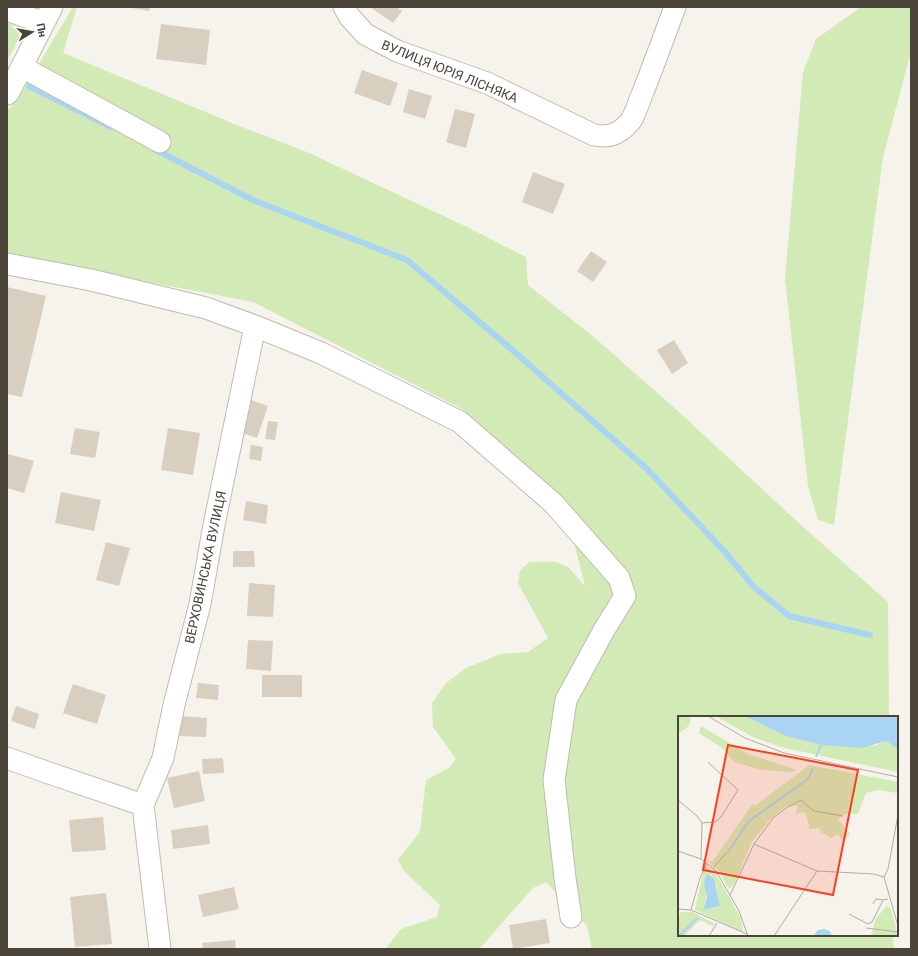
<svg xmlns="http://www.w3.org/2000/svg" width="918" height="956" font-family="Roboto,sans-serif">
<style>
.green{fill:#d2eab5}
.lines{fill:none;stroke-linecap:round;stroke-linejoin:round}
.stream{stroke:#a9d4f2;stroke-width:6}
.building{fill:#d8cfc1}
.minor-casing{stroke:#c2bbae;stroke-width:23}
.minor{stroke:#fff;stroke-width:21}
.labels{text-anchor:middle;stroke-width:4;stroke-linejoin:round;paint-order:stroke}
.street-label{font-size:13px;fill:#4b4439;stroke:#fff}
.inset-river{fill:none;stroke:#a9d4f2;stroke-width:2}
.inset-road{fill:none;stroke:#b2ada4;stroke-width:1}
.view{fill:#fc3f1d;fill-opacity:0.15;stroke:#fc3f1d;stroke-width:2}
.inset-edge{fill:none;stroke:#4b4439;stroke-width:2}
</style>
<rect width="100%" height="100%" fill="#f6f3ec"/>
<path class="green" d="M7,7H36L7,61Z
M73,7H77L63,53L237,125L309,153L465,226L526,257L528,285L595,338L679,412L801,525L888,602L889,717H679V935H893L894,949H592L587,926L546,882L533,888L481,947V949H388L387,947L401,929L437,917L440,905L403,870L398,859L420,832L426,780L449,768L456,759L433,727L432,703L446,683L466,668L500,654L528,652L548,638L518,583L520,570L530,562H556L568,567L585,586L563,500L462,409L253,302L7,255V110L16,102Z
M859,7H911V52L883,157L834,525L818,520L808,486L785,279L803,72L816,39L857,10Z"/>
<g class="lines">
<path class="stream" d="M29,86L111,127
M154,149L255,201L407,260L510,348L647,469L725,552L753,586L789,616L870,635"/>
</g>
<path class="building" d="M132,7H150L149,11L132,8Z
M370,7H396L402,11L393,23Z
M161,24L210,30L206,65L156,59Z
M362,70L398,83L390,106L354,93Z
M409,89L432,96L425,119L403,112Z
M455,109L475,114L466,148L446,142Z
M533,172L565,184L553,214L522,202Z
M591,251L607,262L593,282L577,271Z
M7,287L46,296L22,397L7,394Z
M674,340L688,363L672,374L657,350Z
M248,399L268,406L257,438L237,431Z
M268,421L278,422L275,440L265,439Z
M75,428L100,432L95,458L70,454Z
M168,428L200,433L193,475L161,470Z
M251,445L263,447L261,461L249,459Z
M8,454L34,461L24,493L7,488V458Z
M61,492L101,500L94,531L55,523Z
M246,501L268,505L266,524L243,520Z
M106,542L130,548L119,586L96,580Z
M233,551H254L255,567H233Z
M249,583L275,585L273,617L247,616Z
M248,640L273,641L271,671L246,669Z
M262,675H302V697H262Z
M198,683L219,685L218,700L196,698Z
M73,684L106,695L97,724L63,713Z
M16,706L39,714L35,729L11,721Z
M180,716L207,718L206,737L179,736Z
M223,758L224,773L203,774L202,759Z
M199,771L205,801L174,808L167,778Z
M103,817L106,850L72,852L69,820Z
M208,825L210,844L173,849L171,830Z
M234,887L239,909L203,917L198,895Z
M106,893L112,944L75,947L70,897Z
M546,919L550,943L513,949L509,925Z
M235,940L236,949H203L202,943Z"/>
<g class="lines">
<defs>
<path id="minor" d="M344,7L349,16L365,34L397,51L487,83L594,135C610,138 619,134 630,122C635,115 638,104 641,97C653,67 664,37 675,7
M7,10L44,23
M22,67L160,142
M7,94L9,92L52,7
M7,264L91,280L206,308L255,326L321,353L460,422L553,503L619,578L625,596L604,630L566,700L554,780L565,878L571,917
M7,758L46,772L143,805
M160,949L143,805L163,758L174,705L200,604L214,525L255,326"/>
</defs>
<use href="#minor" class="minor-casing"/>
<use href="#minor" class="minor"/>
</g>
<g class="labels">
<g class="street-label">
<text transform="translate(450 71) rotate(22)" y="5">ВУЛИЦЯ ЮРІЯ ЛІСНЯКА</text>
<text transform="translate(205 567) rotate(-78)" y="5">ВЕРХОВИНСЬКА ВУЛИЦЯ</text>
</g>
</g>
<g transform="translate(678 716)">
<rect width="220" height="220" fill="#f6f3ec"/>
<path d="M0,0H11L13,4L11,10L0,18ZM37,0H66L108,20L143,29L196,30L208,25L220,33V56L102,31L75,21ZM23,10L70,38L119,54L113,56L84,54L56,46L44,32L21,17ZM131,49L220,66V77L200,74L188,77L180,98H167L160,103L172,118L165,126L160,118L153,122L143,116L141,112L132,113L127,96L117,98L120,90H108L93,102L73,127L57,167L51,173L40,154L26,142L34,146L74,89H78ZM24,147L38,158L63,202L65,216L17,194L26,152ZM33,158L38,168L42,190L25,194ZM209,190L213,193L220,220H193L198,202ZM3,196H14L37,208L35,210L22,204L6,220H0V202Z" fill="#d2eab5" fill-rule="evenodd"/>
<path d="M66,0H220V33L208,25L184,32L143,29L108,20ZM29,158L36,162L42,190L25,194L29,181L26,167ZM146,213L152,215L154,220H135L140,214Z" fill="#a9d4f2"/>
<path class="inset-river" d="M138,41L143,29M50,136L71,105L130,63L135,52M1,220L19,202"/>
<path class="inset-road" d="M30,0L67,22L106,37L220,61M0,84L19,100L24,107L37,106L43,101L60,74L30,46M220,99L210,153L206,161L220,210M76,128L139,155L196,158L206,161M0,135L23,143L38,155L61,195L70,220M23,143L24,107M35,152L49,136M52,179L76,128L95,102L108,92L123,84L136,95L165,100M195,188L198,183L205,184M0,193L13,194L69,218M13,194L22,162L29,148M171,198L190,208M190,208L194,206L205,184L210,183M188,212L220,216M31,220L39,207M96,220L139,155"/>
<path class="view" d="M50,29L180,54L155,179L25,154Z"/>
<rect width="220" height="220" class="inset-edge"/>
</g>
<rect width="918" height="956" fill="none" stroke="#4b4439" stroke-width="16"/>
<g transform="translate(32 32) rotate(79)" stroke="#ffffff" stroke-width="3" paint-order="stroke">
<path d="M0-3L7 15L0 10L-7 15Z" fill="#4b4439"/>
<text y="-6" font-size="11" font-weight="bold" text-anchor="middle" fill="#4b4439">Пн</text>
</g>
</svg>
